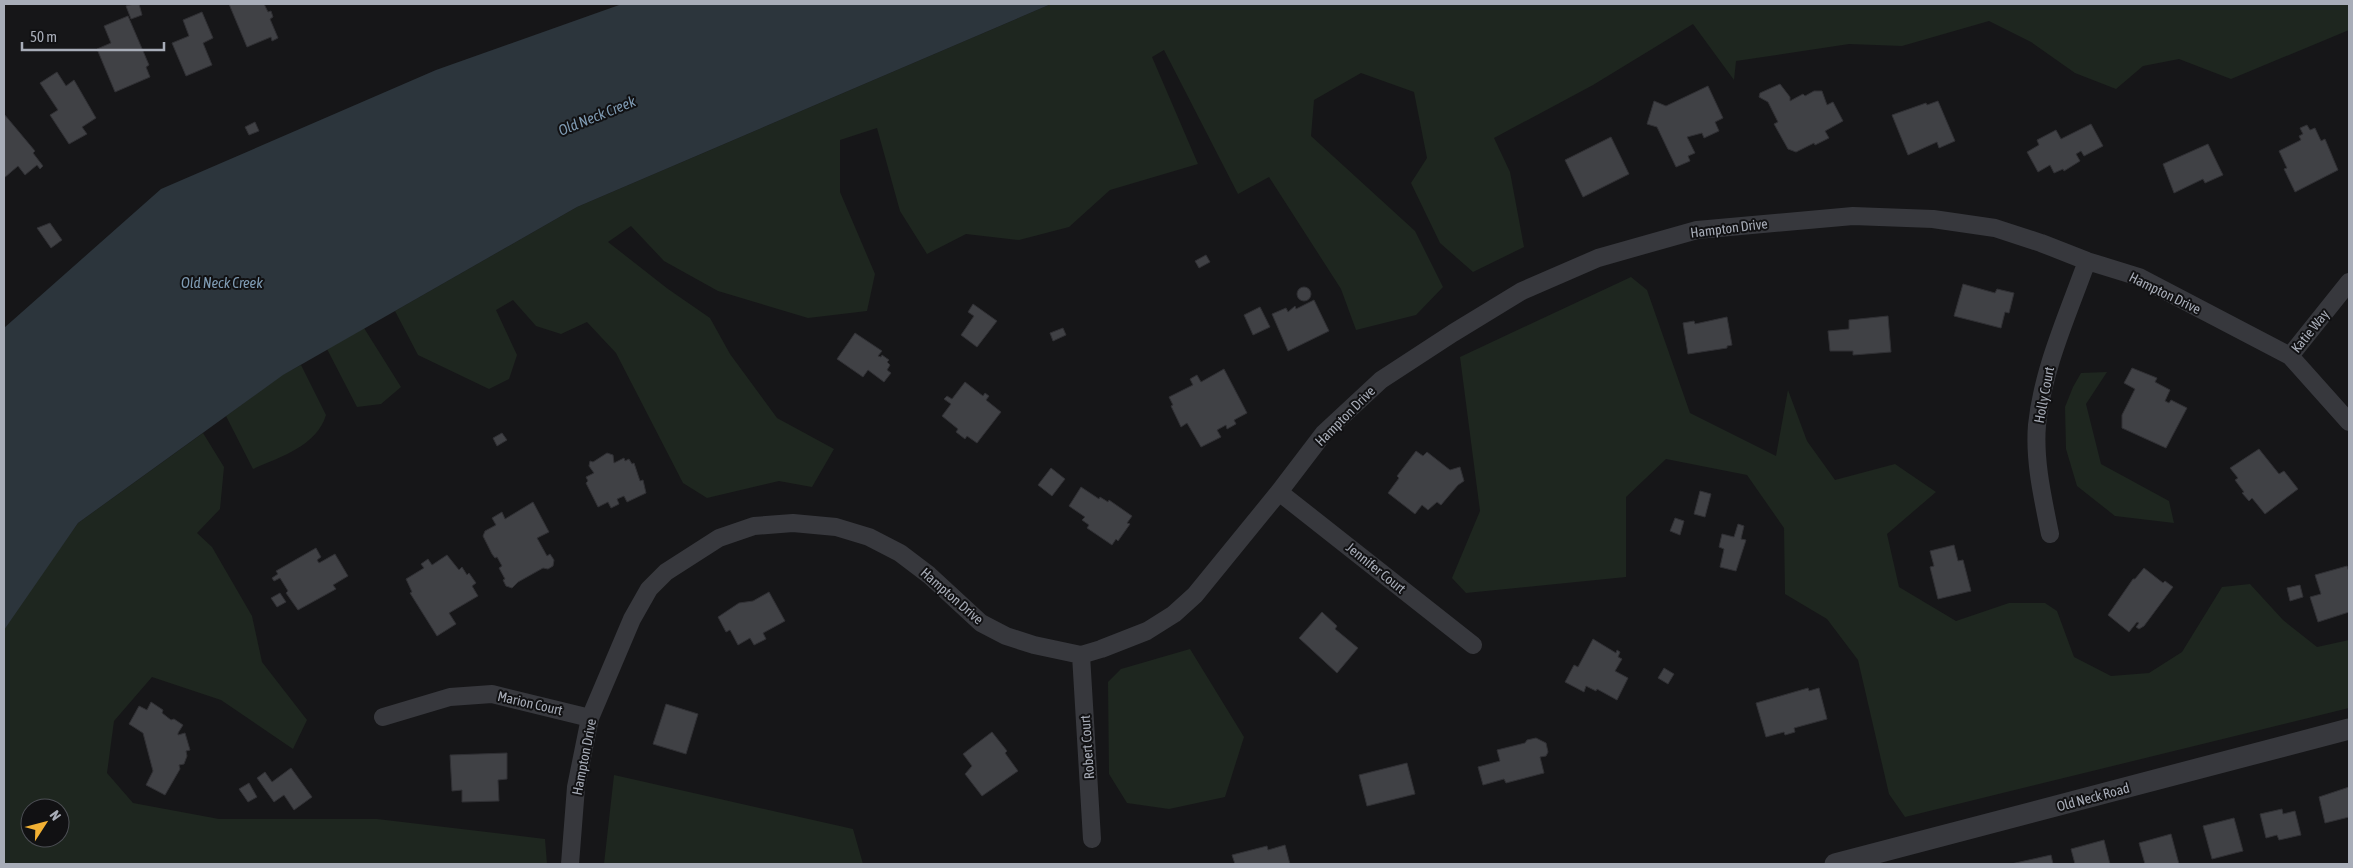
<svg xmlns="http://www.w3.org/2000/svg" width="2353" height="868" font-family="'Asap Condensed',sans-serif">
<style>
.green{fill:#1e261f;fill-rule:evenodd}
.water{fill:#2c353c}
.building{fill:#404145;stroke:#303034}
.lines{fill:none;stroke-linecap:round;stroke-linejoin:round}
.minor{stroke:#37383d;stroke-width:18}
.tertiary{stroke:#37383d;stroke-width:21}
.labels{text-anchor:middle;stroke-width:4;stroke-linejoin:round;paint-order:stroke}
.street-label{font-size:14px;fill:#a8adb8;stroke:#111113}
.water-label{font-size:15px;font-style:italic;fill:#7f9bb3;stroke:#111113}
</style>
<rect width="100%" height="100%" fill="#161618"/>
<path class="green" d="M1051,4H2349V30L2231,79L2179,59L2143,66L2116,89L2075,73L2031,42L1989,21L1902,46L1849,44L1736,61L1734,80L1693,24L1593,85L1494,138L1510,172L1524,247L1473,272L1440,243L1411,183L1427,158L1414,92L1361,73L1314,100L1311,136L1415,231L1443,287L1416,315L1356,330L1341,289L1269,177L1238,194L1164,50L1152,57L1198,164L1110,190L1069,227L1019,240L966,234L927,254L900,211L877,128L840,140V192L875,274L867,311L808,318L718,291L664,261L631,226L608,242L668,289L710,318L730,354L777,418L834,449L812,487L779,481L707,498L683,483L616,353L587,322L561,334L536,326L513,300L496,310L517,355L509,379L489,389L418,355L395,311L577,207Z
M1631,277L1647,290L1690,413L1776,456L1788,390L1807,441L1835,480L1895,464L1936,492L1887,534L1899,587L1956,621L2009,603H2045L2057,611L2074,657L2111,676L2149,673L2182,652L2222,587L2250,584L2283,620L2317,647L2349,640V708L1905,817L1889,794L1858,660L1827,619L1785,594L1784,528L1747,475L1666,459L1626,497V577L1466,593L1452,578L1480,511L1460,357Z
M364,328L401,387L381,404L357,407L327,349Z
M301,365L326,415C317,446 280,457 253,469L226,416L282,375Z
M2107,372L2086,404L2101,464L2169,501L2174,523L2115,516L2077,486L2066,449L2065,407L2073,387L2081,373Z
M203,433L224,467L220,509L197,533L212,547L252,616L262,662L307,720L293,749L221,700L152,677L114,721L107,773L133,803L219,819H377L545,839L547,864H4V626L78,523ZM30,808H60V838H30Z
M1190,649L1244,737L1225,797L1169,809L1127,803L1109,774L1108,682L1121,669Z
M614,775L853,829L863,864H604Z"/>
<path class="water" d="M622,4H1051L577,207L283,375L78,523L4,630V328L161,189L436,70Z"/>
<path class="building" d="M134,4H139L142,15L131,19L126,6Z
M226,4H264L268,12L271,11L273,17L270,19L278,38L272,41L271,37L247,47L229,4Z
M202,12L213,38L203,43L212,65L186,76L172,43L189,36L183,20Z
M128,16L149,65L146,67L150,77L115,92L97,49L111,43L104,26Z
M57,72L66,86L74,80L96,118L82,127L87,134L69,144L50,115L58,110L40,83Z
M1780,84L1790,97V101L1803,94L1805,96L1814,91H1822L1827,105L1833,102L1843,121L1825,131L1829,138L1815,145L1814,143L1796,152L1788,149L1774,124L1778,122L1768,102L1759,97L1760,93Z
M1708,86L1723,118L1715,122L1719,131L1704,138L1702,133L1687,137L1695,153L1688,156L1690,161L1676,167L1657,127L1647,124L1654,101L1666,106Z
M1938,101L1955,141L1939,148L1937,142L1908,155L1892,115L1926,103L1927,105Z
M4,114L35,151L33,153L43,166L40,169L37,165L25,175L18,166L4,178Z
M255,122L259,131L249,135L245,127Z
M2091,124L2103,146L2084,156L2081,151L2076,154L2080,161L2064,171L2063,169L2054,173L2050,165L2038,172L2027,152L2039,145L2037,140L2056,130L2061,139Z
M2307,125L2310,130L2315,128L2321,141L2325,139L2338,170L2295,192L2284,169L2287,168L2279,151L2301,140L2299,136L2303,134L2300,128Z
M1611,137L1629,174L1583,197L1565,160Z
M2208,144L2223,175L2205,183L2203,179L2174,193L2163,164Z
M50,223L62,240L51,248L37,228Z
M1206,255L1210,262L1199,268L1195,261Z
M1963,284L1995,293L1997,289L2014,293L2009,313L2005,312L2001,328L1954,316Z
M1297 294a7 7 0 1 1 14 0a7 7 0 1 1-14 0Z
M1314,300L1329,331L1288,351L1272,314L1286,308L1288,312L1295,306L1296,309Z
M973,304L997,321L977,347L961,335L974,316L968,312Z
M1260,307L1270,327L1253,335L1244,315Z
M1888,316L1891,352L1853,355V351H1830L1828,331L1849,329V320Z
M1727,317L1732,345L1727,346V348L1688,354L1683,323L1694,321L1695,324Z
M1063,328L1066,335L1053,341L1050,333Z
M855,333L882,351L878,356L881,357L882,355L889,360L887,362L890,365L887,370L891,373L884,382L868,370L863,377L837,359Z
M2132,368L2157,378L2155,382L2170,390L2165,401L2169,403L2171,400L2187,408L2166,448L2122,428V415L2135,389L2124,383Z
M1224,369L1247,413L1234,420L1236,424L1227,429L1226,425L1217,430L1221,437L1201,447L1187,423L1181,427L1171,406L1173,405L1169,397L1193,385L1190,379L1197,375L1201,382Z
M965,382L983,396L985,393L989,396L986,400L1001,412L977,443L967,436L965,439L956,432L958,429L942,416L951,404L944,399L947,396L952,399Z
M502,433L507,440L497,446L493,438Z
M2259,449L2279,474L2284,471L2298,489L2265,514L2252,498L2249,501L2242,493L2244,492L2235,480L2238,478L2230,468Z
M1416,451L1423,456L1427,452L1450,470L1460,467L1464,481L1458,485L1441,505L1437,502L1428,510L1422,505L1415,514L1388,493L1399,478L1397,476Z
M607,453L613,455L614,463L624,458L625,461L629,459L632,464L634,463L640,481L643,480L646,493L627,502L624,496L617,499L619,504L611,508L608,502L598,507L586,483L588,481L586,477L594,473L589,466L590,461L593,462Z
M1051,468L1065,479L1052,496L1038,485Z
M1081,487L1099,499L1100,497L1108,502L1109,500L1132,516L1127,523L1130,524L1118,541L1116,539L1112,545L1087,528L1089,525L1082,520L1085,517L1069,506Z
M1700,491L1711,494L1705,517L1694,514Z
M533,502L549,532L537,538L547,556L550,554L554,560L553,566L548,569L543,568L518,582L512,588L506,586L503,580L505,579L499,568L502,566L497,557L495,558L492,554L483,536L485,531L496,525L492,518L502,512L505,519Z
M1675,518L1684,521L1680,535L1670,531Z
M1738,524L1744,526L1741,539L1746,540L1736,571L1720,567L1724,549L1719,547L1722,534L1734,537Z
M1954,545L1958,561L1963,560L1971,591L1938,599L1930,567L1934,566L1930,551Z
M316,548L321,557L317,560L319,563L335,554L348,576L333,585L336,589L298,610L286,593L288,591L280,578L274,581L272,578L278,574L276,571Z
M447,555L459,570L462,567L467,575L469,573L476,583L472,586L478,596L449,613L456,624L437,636L410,593L412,592L406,579L424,568L421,564L428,559L432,565Z
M2347,566L2349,572V612L2318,622L2310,597L2321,594L2315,575Z
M2144,568L2163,583L2165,581L2173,587L2144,626L2139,629L2136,627L2139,623L2137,622L2129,632L2108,615L2133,579H2135Z
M2300,585L2303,597L2290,601L2287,588Z
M769,592L785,621L763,633L766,639L754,645L750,638L738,645L730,630L726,632L718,617L739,603L753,601Z
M280,593L286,602L277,607L271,598Z
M1322,612L1337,626L1335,629L1358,648L1337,673L1299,638Z
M1593,639L1616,653L1617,650L1620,652L1618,657L1622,659L1615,671L1628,678L1617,700L1597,689L1596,691L1586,686L1584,692L1565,682L1574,665L1578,667Z
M1664,668L1674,674L1668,684L1658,678Z
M1808,688L1809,691L1819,688L1827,719L1794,728L1795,732L1785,735L1784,732L1766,737L1756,703Z
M151,702L163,710L162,713L171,720L174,719L183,725L178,733V735L185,733L190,750L186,751L187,756L184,764L179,765L180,769L165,795L146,785L153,771L143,733L129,724L139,706L147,710Z
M666,704L698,714L686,754L653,744Z
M992,732L1007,751L1005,753L1018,771L982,796L965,774L972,766L963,754Z
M1536,738L1546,743L1548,752L1546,756L1540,757L1544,773L1506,783L1504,779L1483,785L1478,767L1500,761L1497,750L1525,743L1527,740Z
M507,753V779L498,780L499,801L462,802V790L452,791L450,755Z
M1407,763L1415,794L1367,806L1359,775Z
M291,768L312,797L294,810L284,795L274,802L257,778L265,772L272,782Z
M249,783L257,797L248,802L239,789Z
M2349,787V817L2325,823L2319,797Z
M2282,809L2283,814L2295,811L2301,835L2279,840L2277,835L2266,838L2260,814Z
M2234,818L2243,851L2212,859L2203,826Z
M2171,834L2179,864H2145L2139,843Z
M2104,840L2110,864H2075L2071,849Z
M1285,845L1290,864H1235L1232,855L1267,846L1268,850Z
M2051,855L2053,864H2011Z"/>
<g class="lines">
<path class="minor" d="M2290,356L2349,282
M1279,492L1473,645
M2050,534C2043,499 2034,461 2037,425C2043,368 2068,314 2087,261
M1081,655L1092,839
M383,717L450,697L492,694L590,718
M570,864L576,787L590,718L632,619L649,589L666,572L719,538L754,526L793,523L836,527L869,537L900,553L929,575L981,623L1006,636L1034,645L1081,655L1101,649L1147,631L1174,614L1195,595L1279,492L1324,433L1381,380L1453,333L1522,291L1598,258L1697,230L1853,216L1933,219L1995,228L2041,243L2087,261L2139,277L2290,356L2349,422"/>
<path class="tertiary" d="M1835,864L2349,729"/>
</g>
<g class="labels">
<g class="street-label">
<text transform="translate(1729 228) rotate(-7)" y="5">Hampton Drive</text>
<text transform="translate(2165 293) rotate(26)" y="5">Hampton Drive</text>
<text transform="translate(2310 331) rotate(-51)" y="5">Katie Way</text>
<text transform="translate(2044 395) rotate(-79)" y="5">Holly Court</text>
<text transform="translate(1345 416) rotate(-45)" y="5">Hampton Drive</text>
<text transform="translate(1376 568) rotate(39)" y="5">Jennifer Court</text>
<text transform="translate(952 596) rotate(41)" y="5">Hampton Drive</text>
<text transform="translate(530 703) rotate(13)" y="5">Marion Court</text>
<text transform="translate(1087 747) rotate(-94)" y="5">Robert Court</text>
<text transform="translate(584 757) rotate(-79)" y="5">Hampton Drive</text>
<text transform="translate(2093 797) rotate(-15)" y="5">Old Neck Road</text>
</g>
<g class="water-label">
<text transform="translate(597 116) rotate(-22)" y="5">Old Neck Creek</text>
<text x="222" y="288">Old Neck Creek</text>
</g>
</g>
<rect width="2353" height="868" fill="none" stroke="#a8adb8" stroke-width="10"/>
<g transform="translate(45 823) rotate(54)"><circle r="24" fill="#111113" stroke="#4d4f55"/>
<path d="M0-4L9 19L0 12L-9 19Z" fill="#f2b134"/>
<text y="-8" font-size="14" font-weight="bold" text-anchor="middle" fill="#a8adb8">N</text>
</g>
<path d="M22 42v8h142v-8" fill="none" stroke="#a8adb8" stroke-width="2.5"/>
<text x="30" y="42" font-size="15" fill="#a8adb8" stroke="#111113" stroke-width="4" paint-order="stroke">50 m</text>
</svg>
